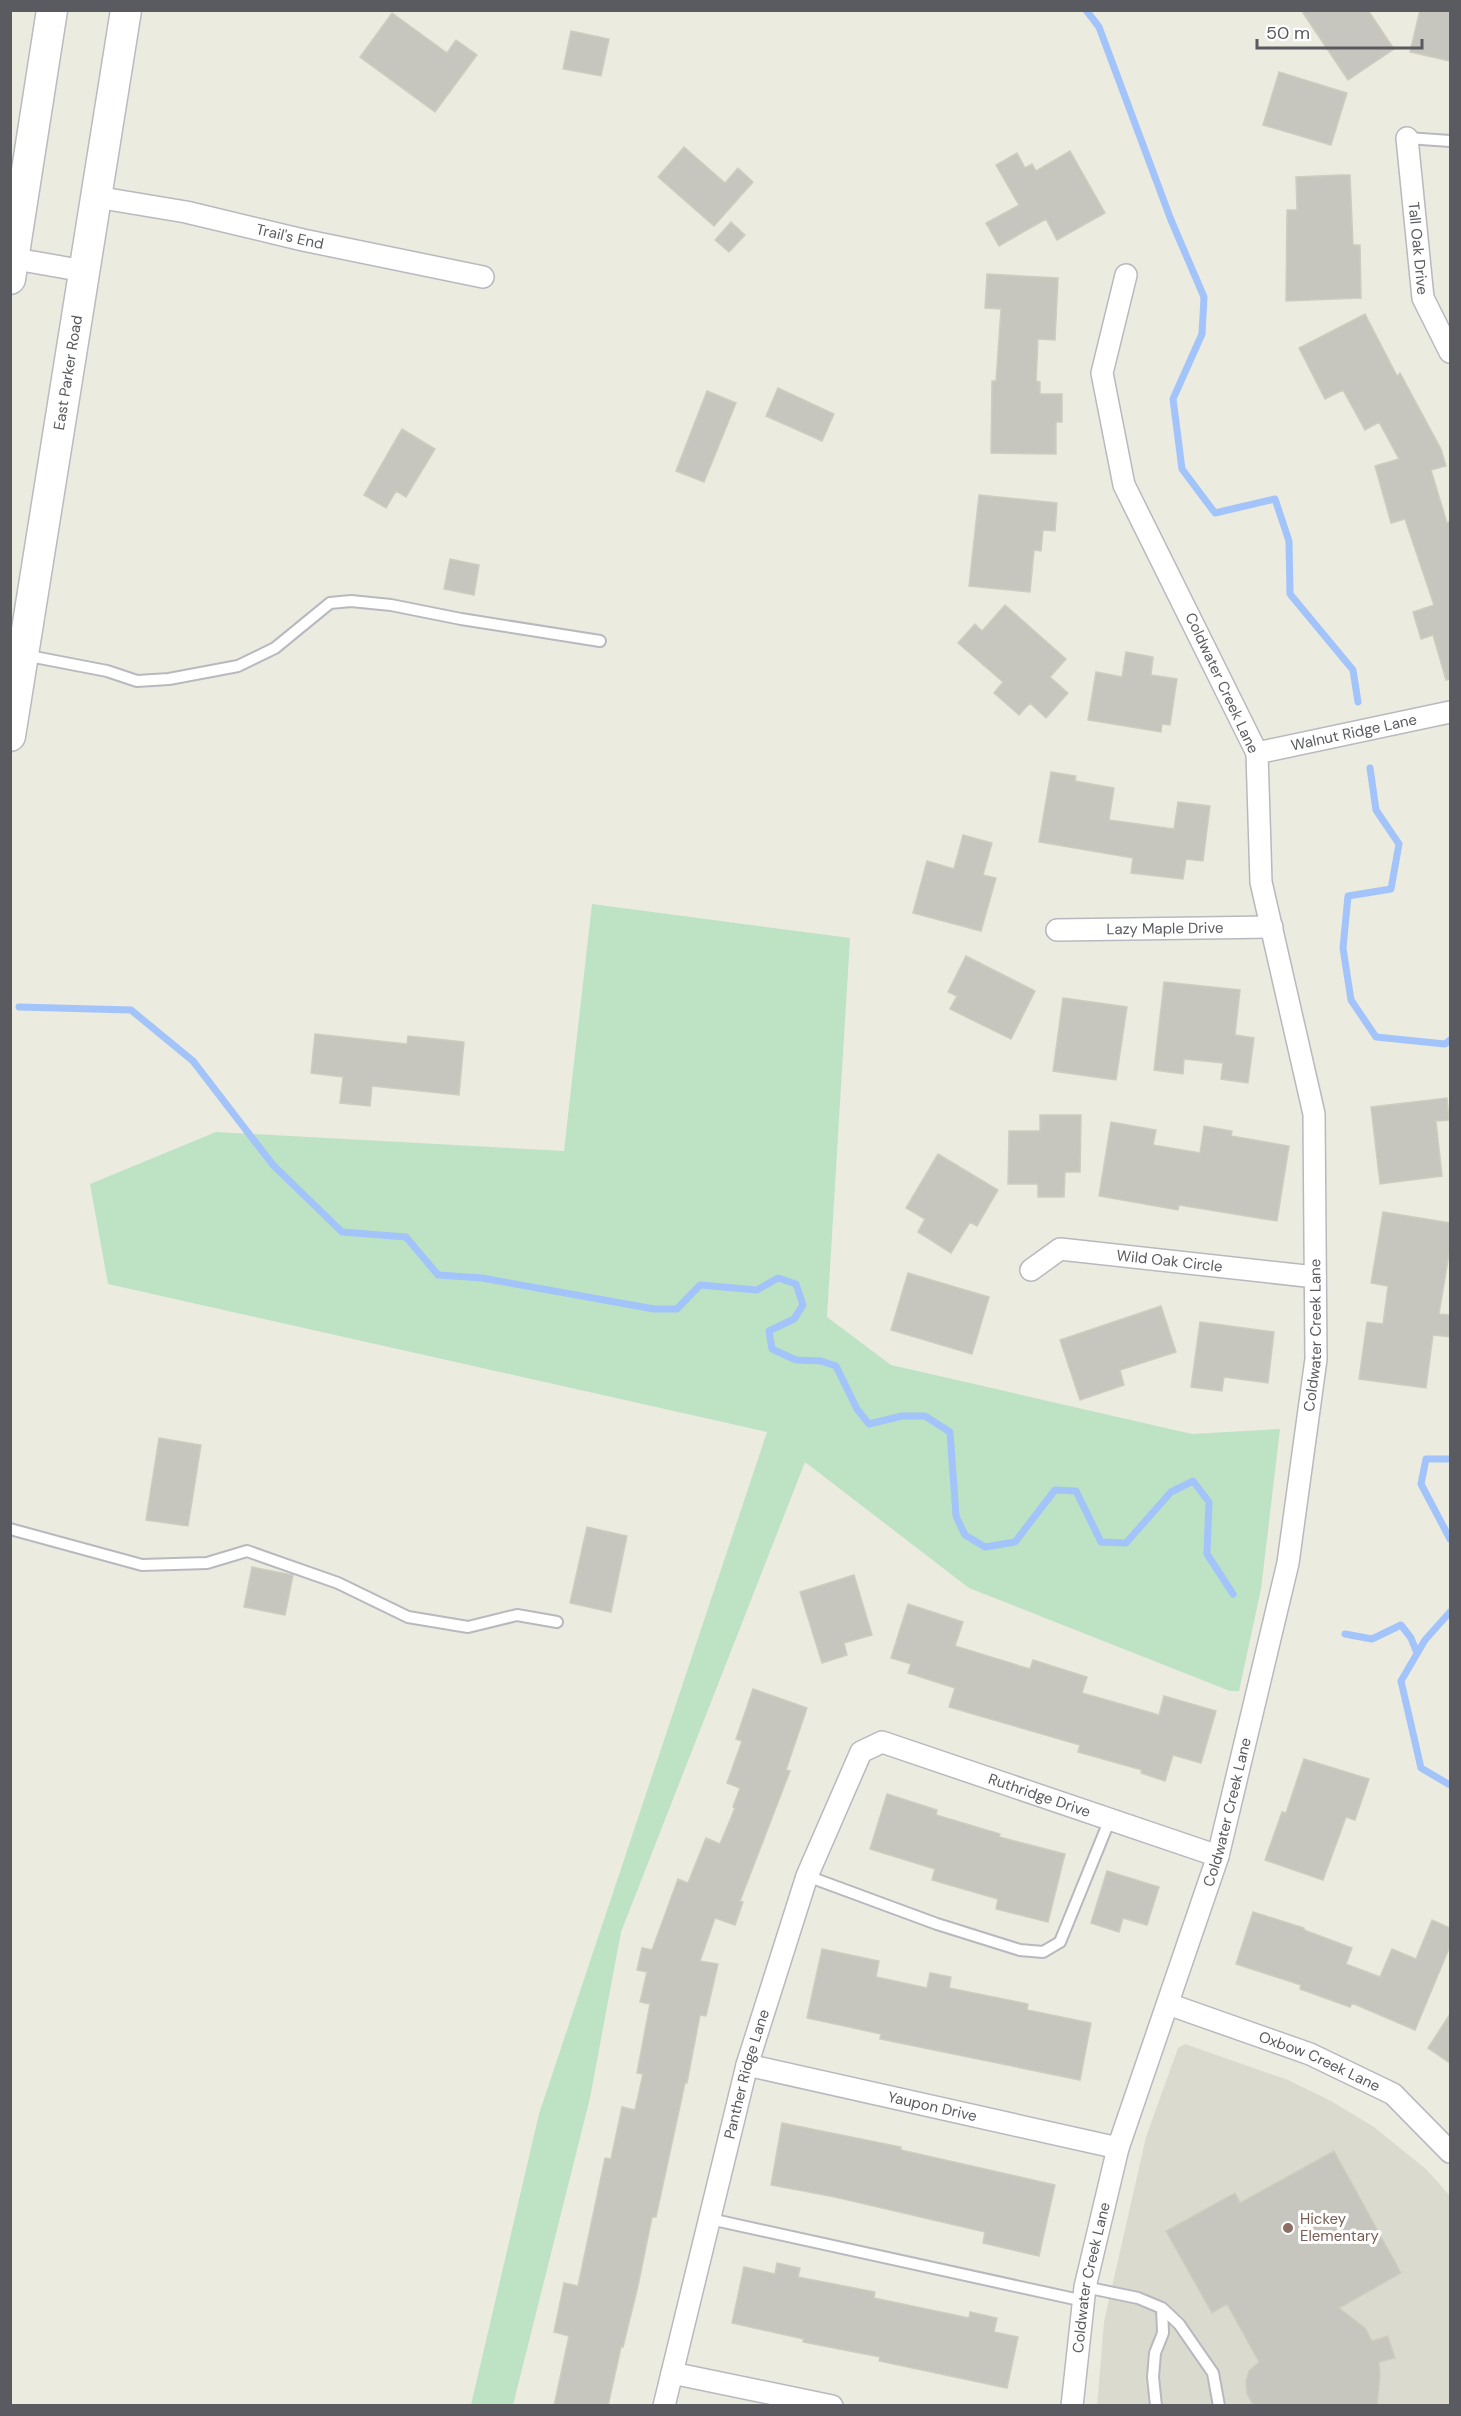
<svg xmlns="http://www.w3.org/2000/svg" width="1461" height="2416" font-family="'DM Sans',sans-serif">
<style>
.education{fill:#dbdacf}
.green{fill:#bee2c4}
.lines{fill:none;stroke-linecap:round;stroke-linejoin:round}
.stream{stroke:#a2c4fa;stroke-width:7}
.building{fill:#c6c5be;stroke:#cfcdbf;stroke-width:1.5}
.service-casing{stroke:#b8b9bf;stroke-width:14}
.minor-casing{stroke:#b8b9bf;stroke-width:24}
.secondary-casing{stroke:#b9bbc1;stroke-width:33}
.service{stroke:#fff;stroke-width:10}
.minor{stroke:#fff;stroke-width:21}
.secondary{stroke:#fff;stroke-width:30}
.education-dot{fill:#8d6e63;stroke:#fff;stroke-width:2}
.labels{text-anchor:middle;stroke-width:6;stroke-linejoin:round;paint-order:stroke}
.street-label{font-size:15px;fill:#595b61;stroke:#fff}
.education-label{font-size:15px;fill:#785e54;stroke:#fff;text-anchor:start}
</style>
<rect width="100%" height="100%" fill="#ebebe0"/>
<path class="education" d="M1185,2044L1288,2080L1331,2101L1374,2127L1427,2170L1450,2196V2405L1097,2406L1104,2322L1146,2137L1178,2048Z"/>
<path class="green" d="M592,904L850,938L827,1317L891,1365L1192,1434L1280,1429L1261,1589L1239,1691H1230L969,1588L805,1462L621,1932L590,2098L513,2405H471L539,2114L767,1432L108,1284L90,1184L216,1132L564,1151Z"/>
<g class="lines">
<path class="stream" d="M1086,10L1099,27L1171,220L1204,297L1202,334L1173,399L1182,469L1215,513L1275,499L1289,541L1290,594L1353,670L1358,702
M1370,768L1376,810L1399,844L1391,889L1348,896L1343,948L1351,1000L1376,1037L1445,1044L1450,1040
M19,1007L131,1010L193,1061L273,1165L342,1232L406,1237L438,1275L482,1278L654,1309H677L700,1285L757,1290L778,1278L796,1284L803,1305L794,1319L769,1331L772,1349L796,1360L821,1361L836,1366L857,1409L869,1424L902,1416H925L950,1432L956,1516L965,1535L985,1547L1015,1542L1055,1490L1076,1491L1101,1542L1126,1543L1171,1492L1193,1481L1209,1502L1207,1554L1233,1594
M1450,1459H1426L1421,1484L1450,1539
M1450,1612L1425,1640L1401,1681L1421,1768L1450,1785
M1345,1634L1372,1639L1401,1625L1411,1638L1417,1653"/>
</g>
<path class="building" d="M1301,10H1368L1394,49L1348,80Z
M1420,10H1450V61L1410,52Z
M392,13L447,53L456,40L477,55L435,112L360,57Z
M571,31L609,39L601,76L563,69Z
M1279,72L1347,93L1331,145L1263,125Z
M684,147L725,183L738,168L753,182L714,226L658,177Z
M1070,151L1105,213L1057,240L1046,219L999,246L986,223L1019,205L996,165L1017,153L1025,168L1032,164L1036,171Z
M1340,175H1350L1353,245H1360L1361,298L1286,301L1287,210H1297L1296,177Z
M731,222L745,235L729,252L715,240Z
M987,274L1058,278L1055,340L1038,339L1036,381L1040,382V394H1062V422H1056V454L991,453L992,381H996L1001,309L985,308Z
M1365,314L1397,376L1400,373L1441,449L1446,466L1431,470L1447,523L1450,521V679L1446,680L1433,635L1421,639L1413,612L1434,605L1405,519L1391,523L1375,466L1399,459L1379,422L1365,430L1343,390L1325,399L1299,348Z
M778,388L834,414L822,441L766,416Z
M707,391L736,403L704,482L676,471Z
M402,429L435,449L406,497L396,491L386,508L364,495Z
M979,495L1057,503L1055,531L1043,530L1041,551L1034,550L1030,592L969,586Z
M450,559L479,565L474,595L444,589Z
M1005,605L1066,659L1050,677L1068,693L1046,718L1030,703L1019,715L994,693L1003,682L958,643L975,624L982,631Z
M1126,652L1153,657L1151,675L1177,679L1170,725L1162,724L1161,732L1088,720L1096,672L1122,677Z
M1051,772L1076,776L1075,781L1114,788L1109,820L1174,829L1178,802L1210,806L1203,861L1186,859L1183,879L1131,873L1133,858L1039,842Z
M963,835L992,843L983,875L996,878L981,931L913,913L927,861L954,869Z
M966,956L1035,991L1011,1039L950,1009L957,996L948,992Z
M1164,982L1240,990L1235,1035L1254,1038L1248,1083L1221,1079L1223,1063L1184,1059L1183,1074L1154,1070Z
M1063,998L1127,1007L1116,1080L1053,1071Z
M315,1034L407,1044L408,1036L464,1042L459,1095L372,1086L370,1106L340,1103L343,1077L311,1073Z
M1447,1098L1449,1120L1436,1121L1442,1176L1380,1184L1371,1107Z
M1040,1115H1081L1080,1172H1065L1064,1197H1038V1184H1008L1009,1131H1040Z
M1111,1122L1156,1130L1153,1145L1200,1153L1204,1126L1232,1131L1231,1136L1289,1146L1277,1221L1179,1205L1178,1210L1099,1196Z
M938,1154L998,1190L977,1226L970,1222L951,1253L918,1232L925,1219L906,1208Z
M1383,1212L1450,1223V1248L1439,1314L1450,1315V1337L1433,1335L1426,1388L1359,1379L1367,1322L1383,1324L1388,1286L1371,1283Z
M908,1273L989,1297L972,1354L891,1330Z
M1161,1306L1176,1352L1120,1370L1124,1385L1080,1400L1060,1340Z
M1200,1322L1274,1332L1268,1383L1224,1377L1222,1391L1191,1387Z
M159,1438L201,1445L188,1526L146,1520Z
M587,1527L627,1536L611,1612L570,1603Z
M252,1567L293,1575L285,1615L244,1607Z
M854,1575L872,1635L844,1643L847,1655L822,1663L800,1592Z
M908,1604L963,1622L955,1646L1030,1669L1033,1660L1087,1677L1082,1693L1159,1715L1164,1696L1216,1711L1201,1763L1173,1755L1165,1781L1141,1773L1142,1770L1078,1752L1080,1745L949,1707L955,1688L908,1673L911,1664L891,1658Z
M753,1689L807,1708L786,1770L790,1771L740,1901L743,1902L735,1925L715,1918L700,1961L718,1964L706,2016L700,2015L687,2083H685L656,2217H652L638,2286L623,2347H621L608,2406H554L569,2336L554,2332L564,2283L578,2286L605,2158L611,2159L622,2107L635,2110L643,2074L637,2073L650,2004L640,2002L647,1972L637,1970L642,1948L652,1950L678,1879L688,1883L706,1838L720,1844L735,1808L733,1807L740,1788L727,1783L742,1741L736,1739Z
M1304,1759L1369,1779L1355,1820L1346,1817L1323,1880L1265,1860L1282,1812L1286,1813Z
M887,1794L937,1810L936,1815L1000,1834L999,1837L1065,1854L1048,1922L996,1909L998,1899L932,1880L935,1869L870,1849Z
M1107,1871L1159,1887L1147,1925L1123,1918L1119,1932L1091,1923Z
M1253,1912L1304,1928V1930L1352,1948L1346,1964L1380,1977L1392,1949L1416,1959L1432,1920L1450,1928V1946L1415,2030L1352,2003L1350,2007L1300,1989L1301,1985L1236,1964Z
M822,1949L879,1961L876,1977L927,1988L930,1973L951,1977L949,1988L1028,2004L1027,2010L1091,2023L1080,2080L880,2039L881,2034L807,2018Z
M1450,2014V2063L1428,2048Z
M782,2123L901,2147V2150L1055,2185L1039,2256L983,2243L985,2232L835,2197L771,2185Z
M1334,2151L1401,2273L1339,2308L1365,2328L1372,2341L1388,2336L1395,2358L1379,2362L1380,2376L1377,2406H1254L1247,2394L1246,2381L1249,2371L1259,2362L1227,2304L1212,2313L1166,2231L1235,2193L1240,2203Z
M777,2263L800,2268L798,2277L875,2292L874,2298L969,2318L970,2312L997,2318L994,2332L1018,2337L1007,2388L879,2361L880,2357L803,2342L804,2339L732,2323L744,2267L775,2274Z"/>
<g class="lines">
<defs>
<path id="service" d="M1407,138L1450,141
M24,655L107,671L137,681L169,679L238,666L275,648L330,603L351,601L391,605L461,619L600,641
M10,1529L142,1565L207,1563L247,1551L338,1583L408,1617L468,1627L517,1615L557,1622
M807,1876L937,1924L1020,1950L1043,1952L1060,1942L1110,1819
M710,2219L1084,2301
M1085,2287L1138,2298L1162,2308L1179,2324L1213,2373L1219,2406
M1156,2406L1153,2377L1155,2353L1163,2333L1162,2308"/>
<g id="minor">
<path id="s1" d="M1407,138L1423,298L1450,352"/>
<path id="s2" d="M96,197L186,212L303,240L483,277"/>
<path d="M10,258L84,271"/>
<path id="s3" d="M1257,753L1450,712"/>
<path id="s4" d="M1057,930L1272,927"/>
<path id="s5" d="M1031,1270L1060,1249L1315,1277"/>
<path id="s6" d="M1168,2004L1310,2054L1393,2094L1450,2152"/>
<path id="s7" d="M747,2065L1118,2148"/>
<path d="M672,2373L832,2406"/>
<path id="s8" d="M664,2406L747,2065L807,1876L861,1752L882,1742L1218,1856"/>
<path id="s9" d="M1072,2406L1085,2287L1118,2148L1218,1856L1288,1563L1316,1359L1314,1114L1261,882L1257,753L1124,485L1102,373L1126,275"/>
</g>
<g id="secondary">
<path d="M10,279L52,10"/>
<path id="s10" d="M10,736L126,10"/>
</g>
</defs>
<use href="#service" class="service-casing"/>
<use href="#minor" class="minor-casing"/>
<use href="#secondary" class="secondary-casing"/>
<use href="#service" class="service"/>
<use href="#minor" class="minor"/>
<use href="#secondary" class="secondary"/>
</g>
<circle class="education-dot" cx="1288" cy="2228" r="6"/>
<g class="labels">
<g class="street-label">
<text dy="5" stroke="none"><textPath href="#s2" startOffset="198">Trail's End</textPath></text>
<text dy="5" stroke="none"><textPath href="#s1" startOffset="111">Tall Oak Drive</textPath></text>
<text dy="5" stroke="none"><textPath href="#s10" startOffset="368">East Parker Road</textPath></text>
<text transform="translate(1222 683) rotate(65)" y="5">Coldwater Creek Lane</text>
<text dy="5" stroke="none"><textPath href="#s3" startOffset="99">Walnut Ridge Lane</textPath></text>
<text dy="5" stroke="none"><textPath href="#s4" startOffset="108">Lazy Maple Drive</textPath></text>
<text dy="5" stroke="none"><textPath href="#s5" startOffset="146">Wild Oak Circle</textPath></text>
<text dy="5" stroke="none"><textPath href="#s9" startOffset="1102">Coldwater Creek Lane</textPath></text>
<text dy="5" stroke="none"><textPath href="#s8" startOffset="874">Ruthridge Drive</textPath></text>
<text dy="5" stroke="none"><textPath href="#s9" startOffset="616">Coldwater Creek Lane</textPath></text>
<text dy="5" stroke="none"><textPath href="#s6" startOffset="162">Oxbow Creek Lane</textPath></text>
<text dy="5" stroke="none"><textPath href="#s8" startOffset="342">Panther Ridge Lane</textPath></text>
<text dy="5" stroke="none"><textPath href="#s7" startOffset="190">Yaupon Drive</textPath></text>
<text dy="5" stroke="none"><textPath href="#s9" startOffset="130">Coldwater Creek Lane</textPath></text>
</g>
<g class="education-label">
<text x="1300" y="2224">Hickey<tspan x="1300" dy="17">Elementary</tspan></text>
</g>
</g>
<rect width="1461" height="2416" fill="none" stroke="#595b61" stroke-width="24"/>
<path d="M1257 39v9h165v-9" fill="none" stroke="#595b61" stroke-width="3"/>
<text x="1266" y="39" font-size="18" fill="#595b61" stroke="#ffffff" stroke-width="4.5" paint-order="stroke">50 m</text>
</svg>
